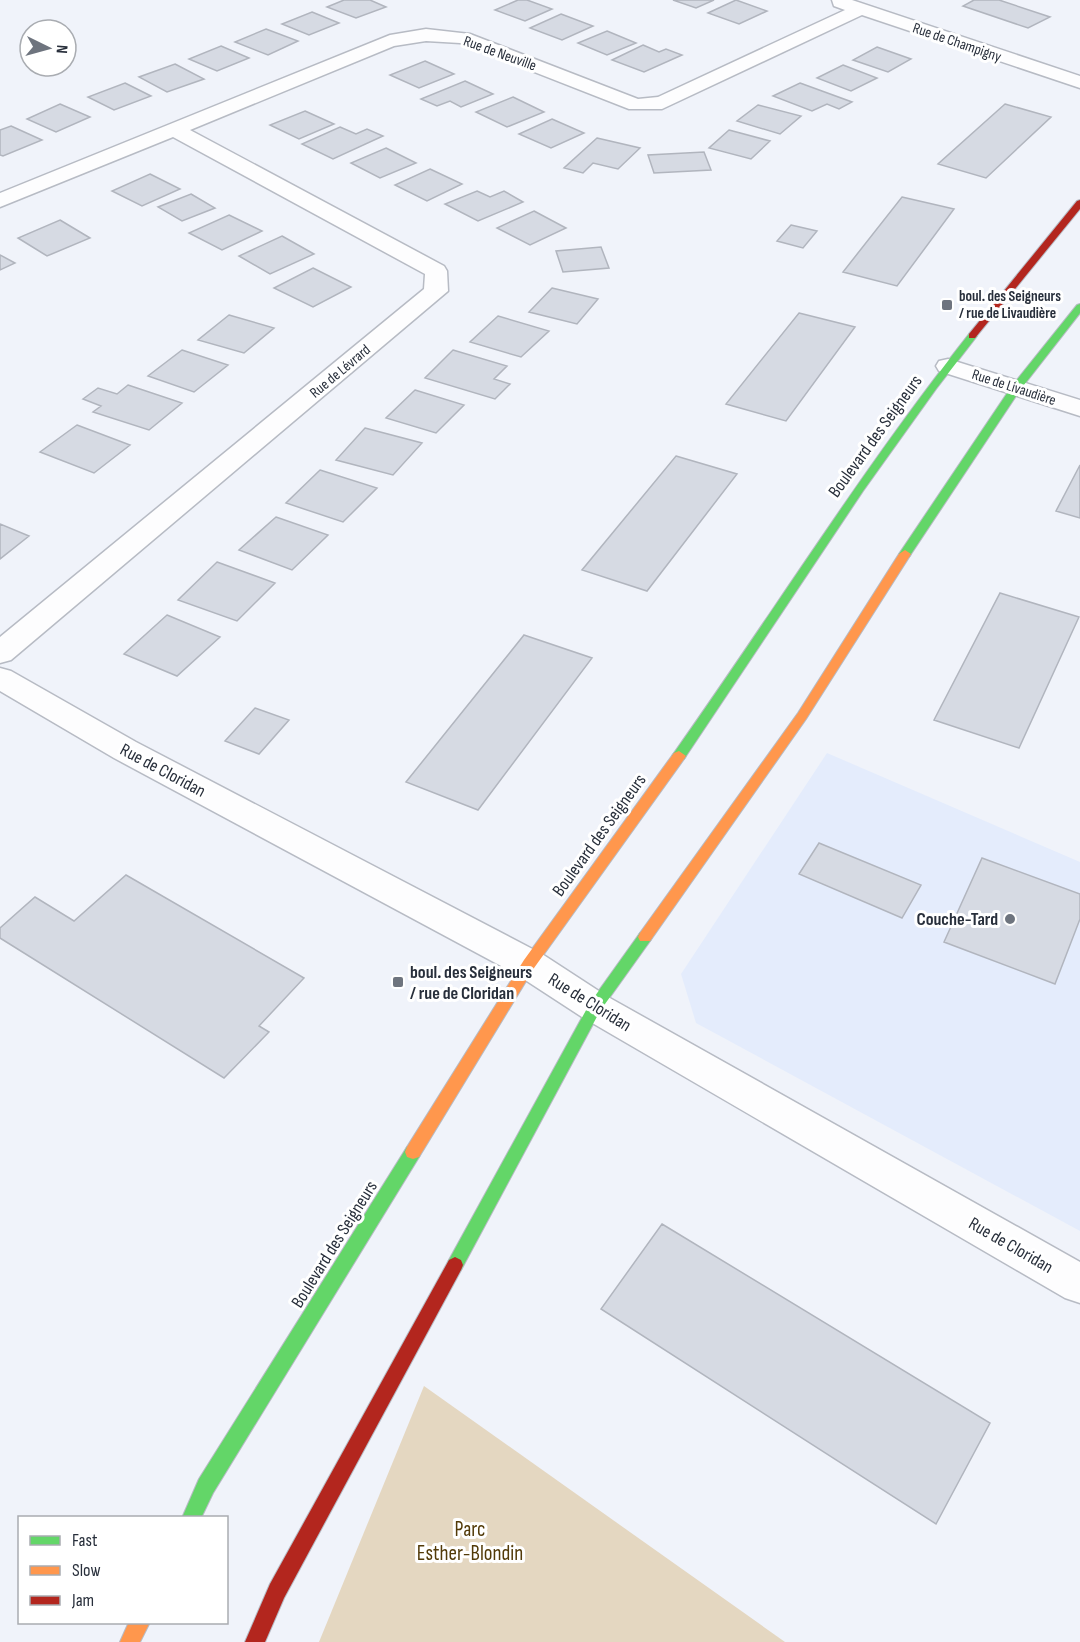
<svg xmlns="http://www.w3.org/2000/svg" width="1080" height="1642" font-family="'Sofia Sans Condensed',sans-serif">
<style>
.built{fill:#e4ecfc}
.green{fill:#e4d7c1}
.building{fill:#d6dae3;stroke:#b1b5be;stroke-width:1.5}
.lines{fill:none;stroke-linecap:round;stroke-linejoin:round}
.street-casing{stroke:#b7bbc4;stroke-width:3}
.fast-casing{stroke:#b7bbc4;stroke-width:2}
.slow-casing{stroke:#b7bbc4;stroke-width:2}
.jam-casing{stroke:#b7bbc4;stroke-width:2}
.street{fill:#fdfdfe;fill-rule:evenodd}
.fast{fill:#63d668;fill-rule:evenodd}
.slow{fill:#ff974d;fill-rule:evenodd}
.jam{fill:#b3261e;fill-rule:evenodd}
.poi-dot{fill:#6e747e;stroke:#fff;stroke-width:2}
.labels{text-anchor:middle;stroke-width:6;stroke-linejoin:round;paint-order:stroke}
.far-street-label{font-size:15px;fill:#282f3b;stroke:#fff}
.far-poi-label{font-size:15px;font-weight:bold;fill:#282f3b;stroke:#fff;text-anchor:start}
.street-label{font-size:18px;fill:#282f3b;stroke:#fff}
.poi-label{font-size:18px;font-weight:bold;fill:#282f3b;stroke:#fff;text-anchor:end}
.near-park-label{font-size:21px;fill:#523a08;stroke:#fff}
</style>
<rect width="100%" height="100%" fill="#f0f3fa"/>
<path class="built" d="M827,753L1080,862V1231L696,1023L681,974Z"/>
<path class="green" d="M424,1386L785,1642H319Z"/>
<path class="building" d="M344,0H370L386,7L356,18L327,7Z
M518,0H527L552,9L525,21L495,10Z
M673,0H714L696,8Z
M736,0L767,11L739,24L708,13Z
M974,0H999L1050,17L1028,28L963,6Z
M312,12L339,23L309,35L282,24Z
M561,14L593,26L562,40L530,28Z
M266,29L298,41L268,55L235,42Z
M607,31L636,43L607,55L578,43Z
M643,45L659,52L666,49L682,55L644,72L612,60Z
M221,46L249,58L217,71L189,59Z
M877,47L911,59L888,72L853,60Z
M425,61L454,74L419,88L390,75Z
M175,64L204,79L167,92L139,77Z
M843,65L877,78L851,91L817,78Z
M465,81L493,94L461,107L450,101L437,106L421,99Z
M125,83L151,96L114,110L88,97Z
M800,83L852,102L839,109L827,104L812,111L773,96Z
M513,97L544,112L507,127L476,112Z
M60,104L90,117L56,132L27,119Z
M1005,104L1051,117L986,178L938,164Z
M758,105L801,116L780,134L737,121Z
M305,111L334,124L299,139L270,125Z
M552,119L584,133L551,148L519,134Z
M11,126L42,140L3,156L0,155V130Z
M340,127L356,134L367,129L383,136L333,159L302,144Z
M729,130L770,141L751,159L709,148Z
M597,138L640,148L618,169L593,163L583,173L564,168Z
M386,148L416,163L380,178L351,163Z
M704,152L711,170L654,173L648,155Z
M430,169L462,184L427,201L395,185Z
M150,174L180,189L142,206L112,191Z
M477,191L490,197L504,191L523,202L478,221L445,204Z
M191,194L215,208L182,221L158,207Z
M902,197L954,209L897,286L843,272Z
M534,211L566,228L530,245L497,228Z
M229,215L262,231L222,250L189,233Z
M60,220L90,238L47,256L18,238Z
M791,225L817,231L803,248L777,241Z
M282,236L314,254L270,274L239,256Z
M601,247L609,268L563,272L556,251Z
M0,255L15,263L0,270Z
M313,268L351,287L313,307L274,288Z
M552,288L598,299L577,324L529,312Z
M799,313L855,327L786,421L726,404Z
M229,315L274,328L244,353L198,340Z
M498,316L549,331L521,357L470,342Z
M182,350L228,365L194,392L148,376Z
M453,350L507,366L494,379L510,384L495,399L425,378Z
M128,385L182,403L149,430L93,412L101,406L83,399L98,388L117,394Z
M415,390L464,405L436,433L386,418Z
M77,425L130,445L94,473L40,452Z
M365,428L422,443L393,475L336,460Z
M676,456L737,474L647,591L582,570Z
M1080,465V518L1056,511Z
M320,470L377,488L343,522L286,503Z
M276,517L328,535L292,570L239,550Z
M0,524L29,536L0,559Z
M217,562L275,583L237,621L178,600Z
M1000,593L1079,617L1019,748L934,720Z
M167,615L220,637L177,676L124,654Z
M524,635L592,658L478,810L406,782Z
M255,708L289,720L259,754L225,741Z
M819,843L921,885L902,918L799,874Z
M982,858L1080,894V919L1055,984L944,942Z
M126,875L304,978L259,1026L269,1032L224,1078L0,938V928L35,897L74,921Z
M662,1224L990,1423L936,1524L601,1309Z"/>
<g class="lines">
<defs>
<path id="street" d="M832,0H852L1080,76V88L862,15L662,109H629L460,43L426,41L394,46L190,130L444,266L447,271L448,291L11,660L0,663V637L424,289L425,274L173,137L0,207V193L390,35L426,29L470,34L638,99L658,97L845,10L834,6Z
M948,359L1080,400V416L939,371L936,366L939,361Z
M0,668L11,671L136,742L542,954L608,997L1080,1262V1303L1065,1298L582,1017L516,974L114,758L0,691Z"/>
<path id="fast" d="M1080,304V313L1020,390L909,557H901L899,554L1012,386L1077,305Z
M972,333L977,336L936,389L863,491L684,759H674L672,756L674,753C773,613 863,468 969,334Z
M645,931L650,933L652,937L650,941L600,1011L461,1270L455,1273L449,1270L447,1265L449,1260L590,1003L640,933Z
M413,1145L419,1147L421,1152L419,1157L213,1493L201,1518H182L199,1479L407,1147Z"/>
<path id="slow" d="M905,550L911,554L806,719L650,941H640L638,937L640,933L798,713L899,554Z
M679,751L686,756L684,759L534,968L419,1157L413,1159L407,1157L405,1152L407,1147L524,960L674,753Z
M129,1622H150L140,1642H120Z"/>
<path id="jam" d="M1080,200V209L975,338H969V334L1077,201Z
M455,1257L461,1260L463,1265L461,1270L284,1598L265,1642H245L270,1584L449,1260Z"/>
</defs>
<use href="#street" class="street-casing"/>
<use href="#fast" class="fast-casing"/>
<use href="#slow" class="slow-casing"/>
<use href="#jam" class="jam-casing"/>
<use href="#street" class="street"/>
<use href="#fast" class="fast"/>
<use href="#slow" class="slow"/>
<use href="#jam" class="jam"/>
</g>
<g class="poi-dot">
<rect x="941" y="299" width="12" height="12" rx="3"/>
<circle cx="1010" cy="919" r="6"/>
<rect x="392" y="976" width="12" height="12" rx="3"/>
</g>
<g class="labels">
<g class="far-street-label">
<text transform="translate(957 42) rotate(19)" y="5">Rue de Champigny</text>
<text transform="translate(500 53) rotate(20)" y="5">Rue de Neuville</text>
<text transform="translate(340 371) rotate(-40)" y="5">Rue de Lévrard</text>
<text transform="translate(1014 387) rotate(18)" y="5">Rue de Livaudière</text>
</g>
<g class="far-poi-label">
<text x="959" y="301">boul. des Seigneurs<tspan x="959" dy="17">/ rue de Livaudière</tspan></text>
</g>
<g class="street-label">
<text transform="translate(875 436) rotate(-54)" y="6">Boulevard des Seigneurs</text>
<text transform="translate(163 770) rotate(28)" y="6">Rue de Cloridan</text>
<text transform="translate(599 835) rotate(-54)" y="6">Boulevard des Seigneurs</text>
<text transform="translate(590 1002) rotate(32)" y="6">Rue de Cloridan</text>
<text transform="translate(334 1244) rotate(-58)" y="6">Boulevard des Seigneurs</text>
<text transform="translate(1011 1245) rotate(30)" y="6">Rue de Cloridan</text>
</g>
<g class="poi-label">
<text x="998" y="925">Couche-Tard</text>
<text x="410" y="978" text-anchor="start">boul. des Seigneurs<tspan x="410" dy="21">/ rue de Cloridan</tspan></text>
</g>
<g class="near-park-label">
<text x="470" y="1536">Parc<tspan x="470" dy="24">Esther-Blondin</tspan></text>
</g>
</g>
<rect x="18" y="1516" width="210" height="108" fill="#ffffff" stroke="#a9acb1" stroke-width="1.5"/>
<rect x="30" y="1536" width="30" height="9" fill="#63d668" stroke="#a9acb1" stroke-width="1.5"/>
<text x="72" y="1546" font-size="18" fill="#282f3b">Fast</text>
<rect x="30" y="1566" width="30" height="9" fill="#ff974d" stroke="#a9acb1" stroke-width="1.5"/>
<text x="72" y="1576" font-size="18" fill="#282f3b">Slow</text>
<rect x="30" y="1596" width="30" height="9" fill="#b3261e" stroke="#a9acb1" stroke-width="1.5"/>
<text x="72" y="1606" font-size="18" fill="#282f3b">Jam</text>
<g transform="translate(48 48) rotate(95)"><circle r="28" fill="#ffffff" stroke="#a9acb1" stroke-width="1.5"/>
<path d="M0-4.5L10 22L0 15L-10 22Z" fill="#6e747e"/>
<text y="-9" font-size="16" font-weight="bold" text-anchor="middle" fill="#282f3b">N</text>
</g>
</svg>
